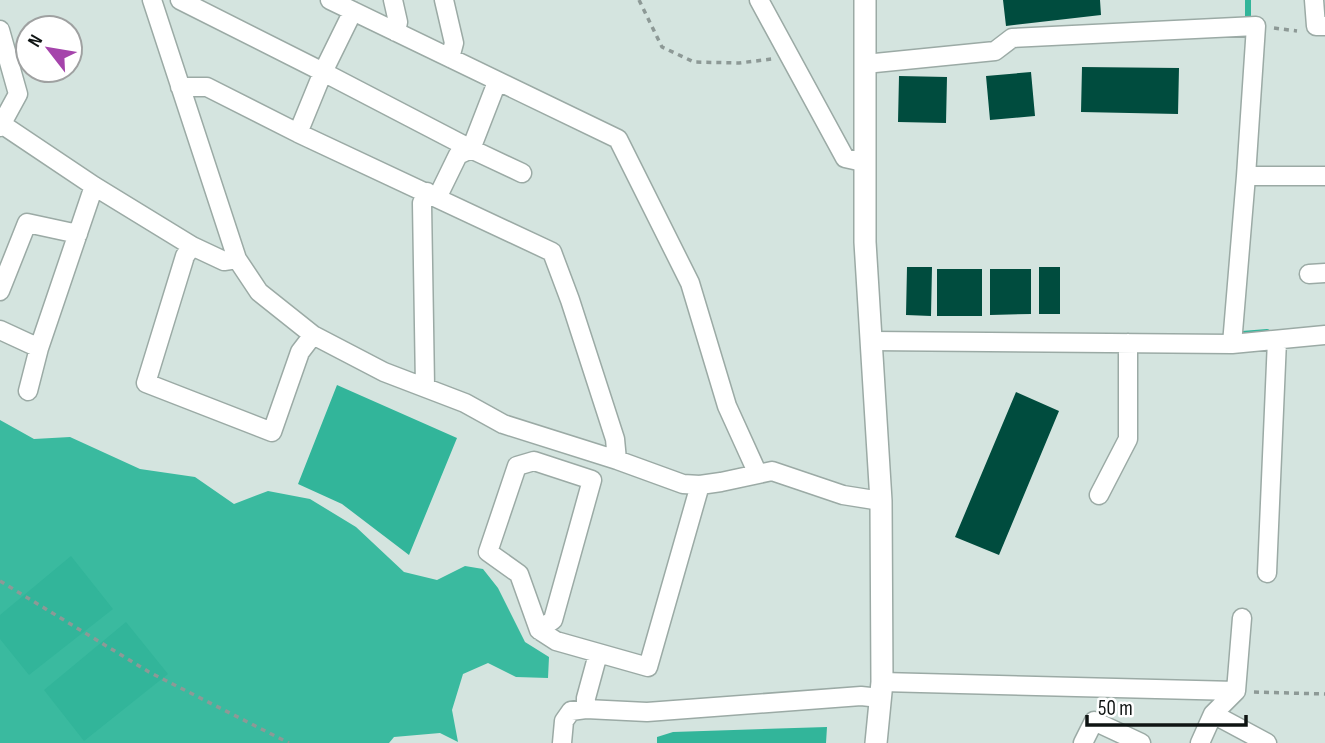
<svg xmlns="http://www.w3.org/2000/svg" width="1325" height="743" font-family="'Sofia Sans Condensed',sans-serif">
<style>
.forest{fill:#3aba9f}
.water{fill:#32b59a}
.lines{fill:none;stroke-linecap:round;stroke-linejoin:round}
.stream{stroke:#32b59a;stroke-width:6}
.building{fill:#004c3e}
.minor-casing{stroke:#9baaa5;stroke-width:21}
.tertiary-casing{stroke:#9baaa5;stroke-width:24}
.path{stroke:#8d9996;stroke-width:3.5;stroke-dasharray:5 5;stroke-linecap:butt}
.minor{stroke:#fff;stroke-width:18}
.tertiary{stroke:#fff;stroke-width:21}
</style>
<rect width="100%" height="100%" fill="#d4e4df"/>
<path class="forest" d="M0,420L34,439L70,437L140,469L195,477L234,504L268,491L310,499L356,527L404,572L437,580L465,566L483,569L498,588L525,642L549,657L548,678L516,677L488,663L463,674L452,710L458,742L440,733L394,737L389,743H0Z"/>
<path class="water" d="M337,385L457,438L409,555L342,504L298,484Z
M71,556L113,609L29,675L0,639V615Z
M126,622L168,674L84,741L44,690Z
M827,727L826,743H657V737L673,732Z"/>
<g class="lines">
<path class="stream" d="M1248,25V0
M1242,334L1267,332"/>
</g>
<path class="building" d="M1003,0H1100L1101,15L1006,26Z
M1082,67L1179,68L1178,114L1081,112Z
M1031,72L1035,116L990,120L986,76Z
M899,76L947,77L946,123L898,122Z
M907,267H932L931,316L906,315Z
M1039,267H1060V314H1039Z
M937,269H982V316H937Z
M990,269H1031V314L990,315Z
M1016,392L1059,411L999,555L955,537Z"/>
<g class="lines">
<defs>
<path id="minor" d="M152,0L237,259L259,292L313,335L384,372L465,403L503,424L617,460L683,484L700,485L721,482L772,471L843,495L881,501
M180,0L323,72L353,11
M330,0L618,139L690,283L727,406L757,472
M393,0L398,22L396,32
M444,0L454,43L450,58
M759,0L845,158L863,162
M1314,0L1316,26H1325
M0,30L18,94L0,127
M865,64L995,51L1012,38L1256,26L1246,176
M180,87H207L298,133L552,252L570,300L615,439L617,460
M0,123L94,186L192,246L224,261L237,259
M298,133L323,72L471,149L522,173
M437,198L458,155L471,149L497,82
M192,246L185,256L146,383L272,432L300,352L313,335
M1309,274L1325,273
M0,291L27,223L78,234
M0,330L39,348L94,186
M871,341L1232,344L1325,335
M1232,344L1246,176H1325
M425,386L422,203L427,192
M28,391L39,348
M534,461L592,480L553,620L539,630L519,574L488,552L517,466Z
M1099,495L1128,439V343
M1267,573L1277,340
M539,630L556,641L648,667L700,485
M882,682L1236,691
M586,709V698L598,654
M1213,714L1267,743
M562,743L564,721L571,711L586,709L647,712L861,696L880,698
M1083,743L1094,721L1141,743
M1200,743L1213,714L1236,691L1242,618"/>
<path id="tertiary" d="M865,0V242L881,501L882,682L876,743"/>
</defs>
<use href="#minor" class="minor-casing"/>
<use href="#tertiary" class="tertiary-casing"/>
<path class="path" d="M639,0L662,47L694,62L739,63L772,59
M1274,28L1297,31
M0,581L149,672L289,743
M1254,692L1325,694"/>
<use href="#minor" class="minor"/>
<use href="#tertiary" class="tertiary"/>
</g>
<g transform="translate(49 49) rotate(301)"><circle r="33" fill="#ffffff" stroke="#9fa1a1" stroke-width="2"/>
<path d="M0-5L12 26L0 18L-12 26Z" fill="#a544ab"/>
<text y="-10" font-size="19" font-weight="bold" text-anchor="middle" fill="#0f1413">N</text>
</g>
<path d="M1087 715v10h159v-10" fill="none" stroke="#0f1413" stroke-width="3.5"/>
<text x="1098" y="715" font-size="21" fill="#0f1413" stroke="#ffffff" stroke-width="5" paint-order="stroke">50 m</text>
</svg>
